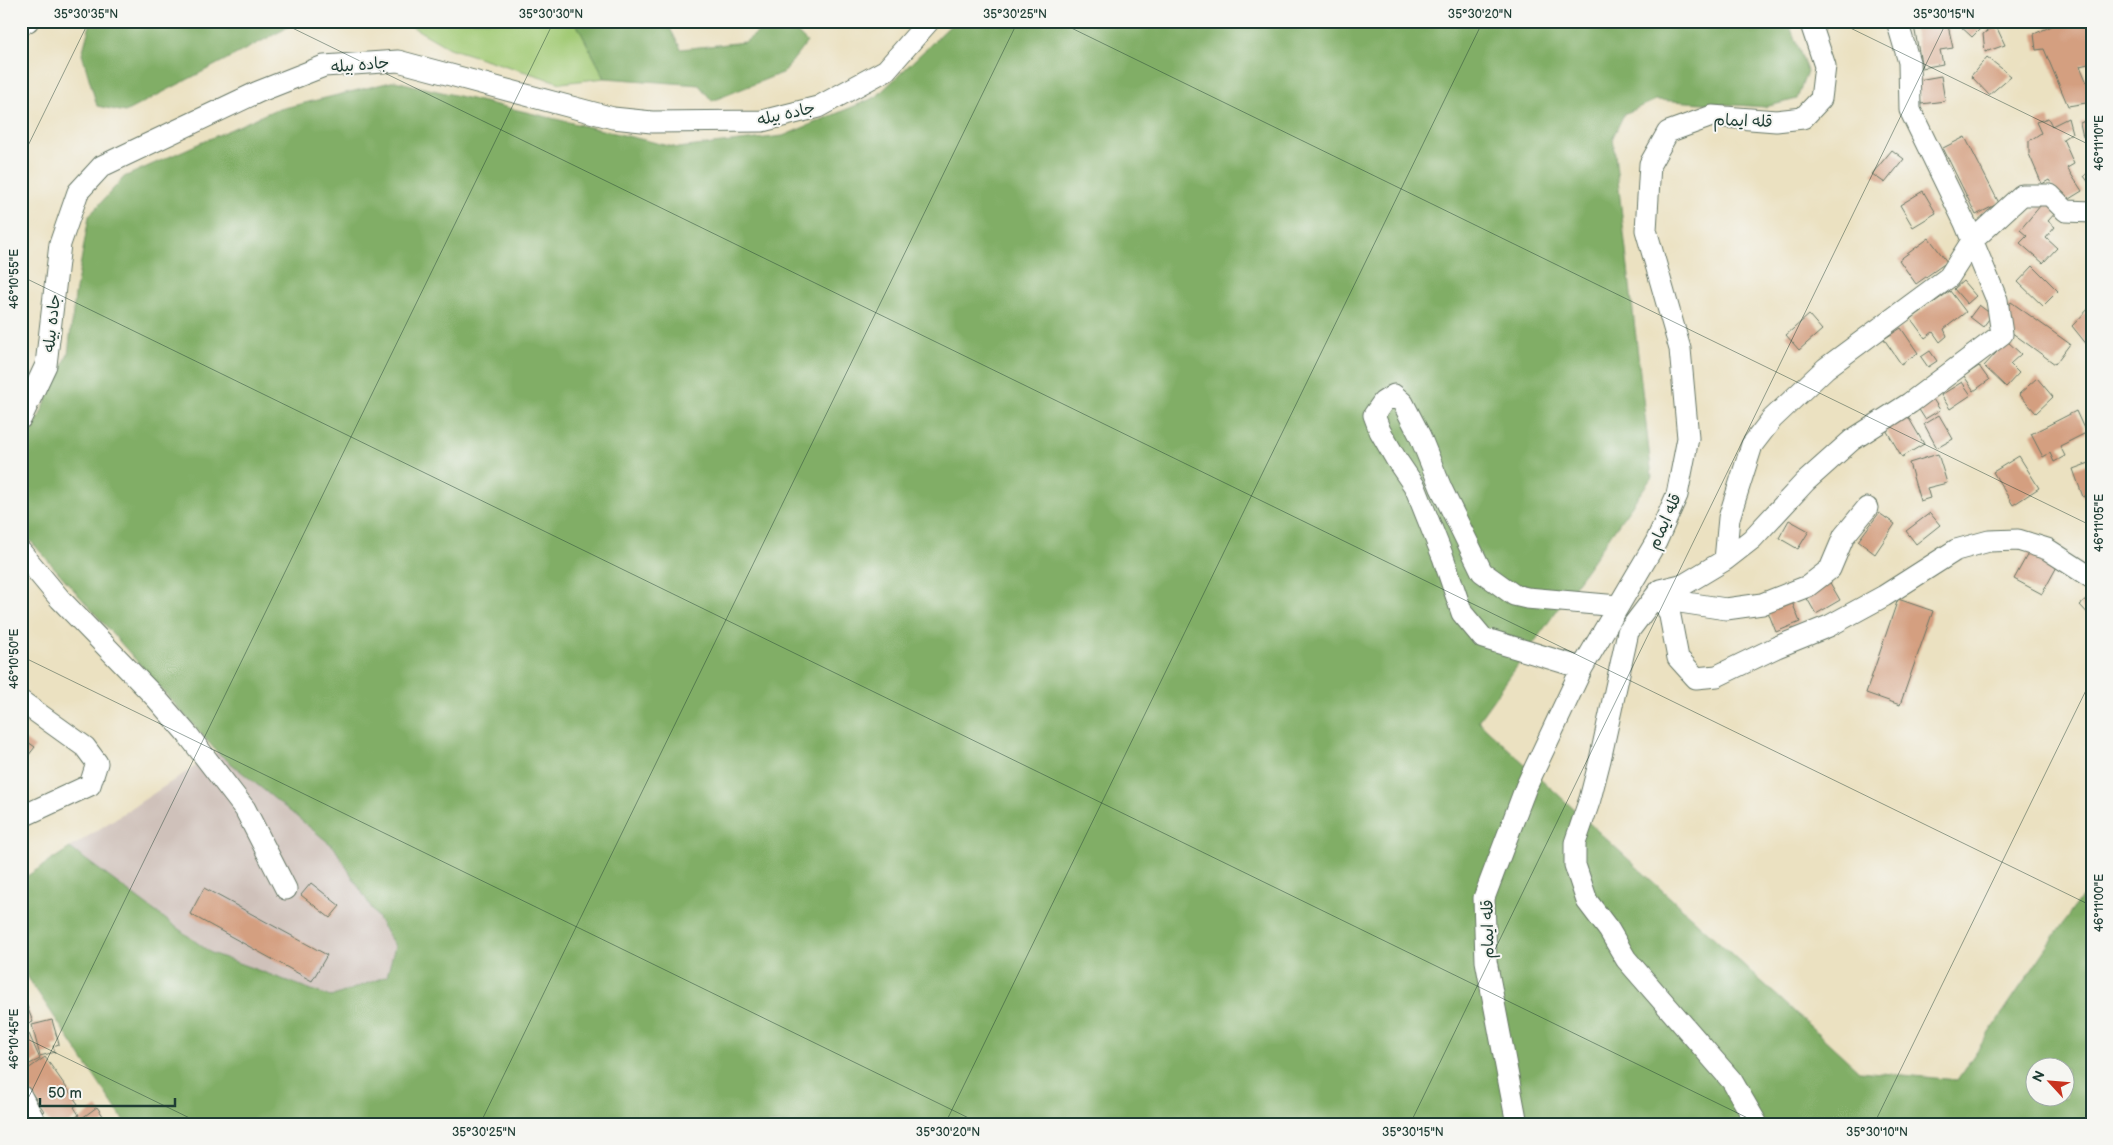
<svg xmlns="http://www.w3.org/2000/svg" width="2113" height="1145" font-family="'Balsamiq Sans','Playpen Sans Arabic',sans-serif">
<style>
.industrial{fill:#cfc1ba}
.green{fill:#a2ca75;stroke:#608454}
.forest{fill:#81ae66;stroke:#50764d;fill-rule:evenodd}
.building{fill:#d49f80}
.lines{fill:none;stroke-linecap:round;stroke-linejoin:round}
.minor-casing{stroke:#667665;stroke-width:23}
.minor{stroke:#fff;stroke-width:21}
.ticks{fill:none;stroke:#1f3d34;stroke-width:1;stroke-opacity:0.45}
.labels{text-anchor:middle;stroke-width:4;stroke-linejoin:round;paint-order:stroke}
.street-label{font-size:16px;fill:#1f3d34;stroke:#f6f6f2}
.neatline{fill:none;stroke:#1f3d34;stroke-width:2}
.ticks-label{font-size:12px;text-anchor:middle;fill:#1f3d34}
</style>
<rect width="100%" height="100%" fill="#f6f6f2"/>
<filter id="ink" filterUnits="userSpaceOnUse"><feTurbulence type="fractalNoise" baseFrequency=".02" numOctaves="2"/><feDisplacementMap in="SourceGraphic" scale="10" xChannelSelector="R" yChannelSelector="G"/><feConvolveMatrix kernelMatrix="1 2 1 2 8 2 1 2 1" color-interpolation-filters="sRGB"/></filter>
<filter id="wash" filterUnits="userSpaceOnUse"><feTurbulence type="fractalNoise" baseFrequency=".0096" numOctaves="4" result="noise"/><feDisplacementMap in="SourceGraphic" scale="20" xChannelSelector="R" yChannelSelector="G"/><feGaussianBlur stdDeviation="1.12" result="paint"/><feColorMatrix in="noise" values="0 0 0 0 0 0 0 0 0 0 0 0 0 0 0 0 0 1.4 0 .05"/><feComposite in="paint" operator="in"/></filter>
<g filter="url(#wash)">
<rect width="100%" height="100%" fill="#ebe1c1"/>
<path class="industrial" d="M217,752L334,847L395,946L387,976L331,997L211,953L70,848Z"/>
<path class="green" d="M402,21H575L605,78L561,83L449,48Z"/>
<path class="forest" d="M91,21H296L283,30L125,112L97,106L82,54Z
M575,21H666L681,49L745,42L773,21H785L807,42L784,72L712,101L699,85L605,78Z
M955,21H1788L1807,71L1797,99L1765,107L1656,100L1624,114L1613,137L1652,477L1478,721L1859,1071L1957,1080L2092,881V1124H126L21,967V880L70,848L211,953L331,997L387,976L395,946L334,847L217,752L21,530V456L68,354L75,295L89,216L124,177L272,111L395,81L678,148L783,136L876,97ZM2036,1068H2066V1098H2036Z"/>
<g id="blocks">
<path class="building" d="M1913,21H1947L1953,48L1940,50L1943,64L1922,68Z
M1961,21H1978L1983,26L1972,37L1958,24Z
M1989,21H2015L2016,24L1997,28L2005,45L1985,52L1983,34L1990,29Z
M2053,21H2092V63L2080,66L2092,95V102L2068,106L2044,49L2036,50L2034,34L2054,25Z
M1987,57L2011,76L1989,95L1971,76Z
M1941,76L1945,101L1921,104L1918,80Z
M2048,118L2052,126L2068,118L2072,133L2063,139L2074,164L2067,168L2082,191L2064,202L2049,180L2042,184L2029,154V141L2041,133L2036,122Z
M2092,118V142L2083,137L2080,123Z
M1965,137L1999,203L1976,215L1943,148Z
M1892,150L1904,159L1885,183L1872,174Z
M2092,170V187L2084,176Z
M1923,191L1936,213L1913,227L1900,205Z
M2046,199L2058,210L2048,221L2055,227L2046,238L2057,248L2043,263L2020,243L2027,236L2020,230Z
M1929,238L1947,262L1916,284L1899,260Z
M2033,266L2058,291L2043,306L2018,282Z
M1963,281L1976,296L1967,304L1954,289Z
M1950,291L1966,312L1944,329L1947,336L1940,342L1933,332L1925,338L1911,319Z
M2011,302L2070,344L2055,364L2004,327L2002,315Z
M1979,305L1992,315L1983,327L1970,317Z
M2092,305V351L2072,326Z
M1809,315L1822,330L1799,350L1786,335Z
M1901,328L1918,353L1901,364L1884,339Z
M2007,341L2021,354L2010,364L2019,373L2006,387L1984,366Z
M1930,351L1937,361L1928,367L1921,357Z
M1979,366L1989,380L1974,391L1964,376Z
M2037,378L2053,397L2036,413L2019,394Z
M1962,382L1971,395L1950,409L1941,395Z
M1933,399L1940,410L1925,419L1918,408Z
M2076,411L2086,433L2060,446L2065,456L2054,462L2050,453L2043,457L2031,434Z
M1907,415L1924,444L1902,457L1885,428Z
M1939,415L1953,439L1937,448L1924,424Z
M1938,454L1947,483L1927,488L1930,498L1920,501L1909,463Z
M2019,456L2039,488L2013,505L1993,472Z
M2092,462V493L2083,497L2073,469Z
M1879,513L1895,524L1875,554L1858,541Z
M1930,513L1940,525L1916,544L1906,531Z
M1789,520L1809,531L1798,549L1779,538Z
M2031,548L2059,563L2042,594L2014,579Z
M1829,581L1840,600L1816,614L1805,595Z
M2092,595V618L2080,605Z
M1790,597L1800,622L1776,632L1766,607Z
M1898,599L1933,611L1900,705L1866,693Z
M21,737L35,747L21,765Z
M311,883L340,906L330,918L301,895Z
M204,888L327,955L312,981L190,914Z
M26,1004L33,1022L21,1027V1006Z
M52,1020L59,1044L53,1046L55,1052L40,1056L32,1025Z
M21,1034L23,1037L29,1034L40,1059L21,1068Z
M45,1057L78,1104L74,1107L79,1115L67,1124H50L42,1112L44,1111L21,1077V1074Z
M97,1107L106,1120L101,1124H74Z"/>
</g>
</g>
<g filter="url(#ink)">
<use href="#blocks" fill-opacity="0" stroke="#667665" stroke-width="1"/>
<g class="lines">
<defs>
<path id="minor" d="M21,25L28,21
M21,418L46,365L60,244L78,192L102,166L258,92L324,66L398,61L613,118L652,122L762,121L818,107L886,70L929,21
M21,552L60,599L156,698L188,735L245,809L286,889
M1725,560L1729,518L1752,445L1772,419L1826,368L1949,277L1972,241L2022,195H2050L2066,211L2092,212
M1660,590L1670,616L1678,658L1696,678L1717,676L1777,647L1829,626L1884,596L1956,550L1989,541L2018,540L2047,549L2092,578
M1660,590L1680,602L1726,609L1762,604L1808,586L1830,569L1844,536L1867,508
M1582,668L1483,638L1462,613L1443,557L1415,487L1396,459L1380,431L1374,415L1383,402L1394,395L1403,403L1420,436L1441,488L1482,572L1514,595L1527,598L1618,606
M21,701L85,747L97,763L90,785L21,817
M21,1096L36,1124
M1517,1124L1486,961L1484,898L1526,787L1582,668L1656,542L1677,495L1688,438L1680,349L1646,230L1650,164L1668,132L1712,116L1776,121L1803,118L1821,99L1825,66L1810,21
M1757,1124L1732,1081L1626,959L1609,930L1587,901L1575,865V843L1590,799L1600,760L1628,632L1660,590L1685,584L1725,560L1752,539L1805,482L1852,440L1910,403L2002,334L1997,300L1965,223L1910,110L1909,62L1897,21"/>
</defs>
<use href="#minor" class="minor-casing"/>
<use href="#minor" class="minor"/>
</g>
</g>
<path class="ticks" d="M278,21L2092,906M1057,21L2092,526M1836,21L2092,146M21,160L89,21M21,276L1760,1124M21,656L981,1124M21,1036L202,1124M21,1113L554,21M480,1124L1018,21M945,1124L1483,21M1410,1124L1947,21M1874,1124L2092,678"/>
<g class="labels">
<g class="street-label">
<text transform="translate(360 64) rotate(-5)" y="6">جاده بیله</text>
<text transform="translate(786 113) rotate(-13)" y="6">جاده بیله</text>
<text transform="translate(1743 120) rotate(2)" y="6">قله ایمام</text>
<text transform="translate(51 323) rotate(-84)" y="6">جاده بیله</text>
<text transform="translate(1664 521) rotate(-66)" y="6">قله ایمام</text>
<text transform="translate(1487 929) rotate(-91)" y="6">قله ایمام</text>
</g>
</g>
<rect width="2113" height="1145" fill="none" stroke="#f6f6f2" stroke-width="55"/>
<g transform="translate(2050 1082) rotate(296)"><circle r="24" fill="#f6f6f2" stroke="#a0aca6"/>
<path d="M0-4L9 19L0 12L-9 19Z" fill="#c8321e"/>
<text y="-8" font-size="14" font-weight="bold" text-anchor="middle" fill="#1f3d34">N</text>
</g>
<path d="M40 1098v8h135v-8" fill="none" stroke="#1f3d34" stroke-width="2.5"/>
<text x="48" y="1098" font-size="15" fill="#1f3d34" stroke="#f6f6f2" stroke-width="4" paint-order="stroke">50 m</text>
<rect x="28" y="28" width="2058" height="1090" class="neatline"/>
<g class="ticks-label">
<text x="86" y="18">35°30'35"N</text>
<text x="551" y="18">35°30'30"N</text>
<text x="1015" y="18">35°30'25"N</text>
<text x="1480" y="18">35°30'20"N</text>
<text x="1944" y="18">35°30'15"N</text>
<text transform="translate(2099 143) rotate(-90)" y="4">46°11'10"E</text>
<text transform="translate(14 279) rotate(-90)" y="4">46°10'55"E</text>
<text transform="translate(2099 523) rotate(-90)" y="4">46°11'05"E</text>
<text transform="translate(14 659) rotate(-90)" y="4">46°10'50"E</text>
<text transform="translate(2099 903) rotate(-90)" y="4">46°11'00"E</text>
<text transform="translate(14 1039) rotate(-90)" y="4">46°10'45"E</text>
<text x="484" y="1136">35°30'25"N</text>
<text x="948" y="1136">35°30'20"N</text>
<text x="1413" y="1136">35°30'15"N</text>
<text x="1877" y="1136">35°30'10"N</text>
</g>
</svg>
